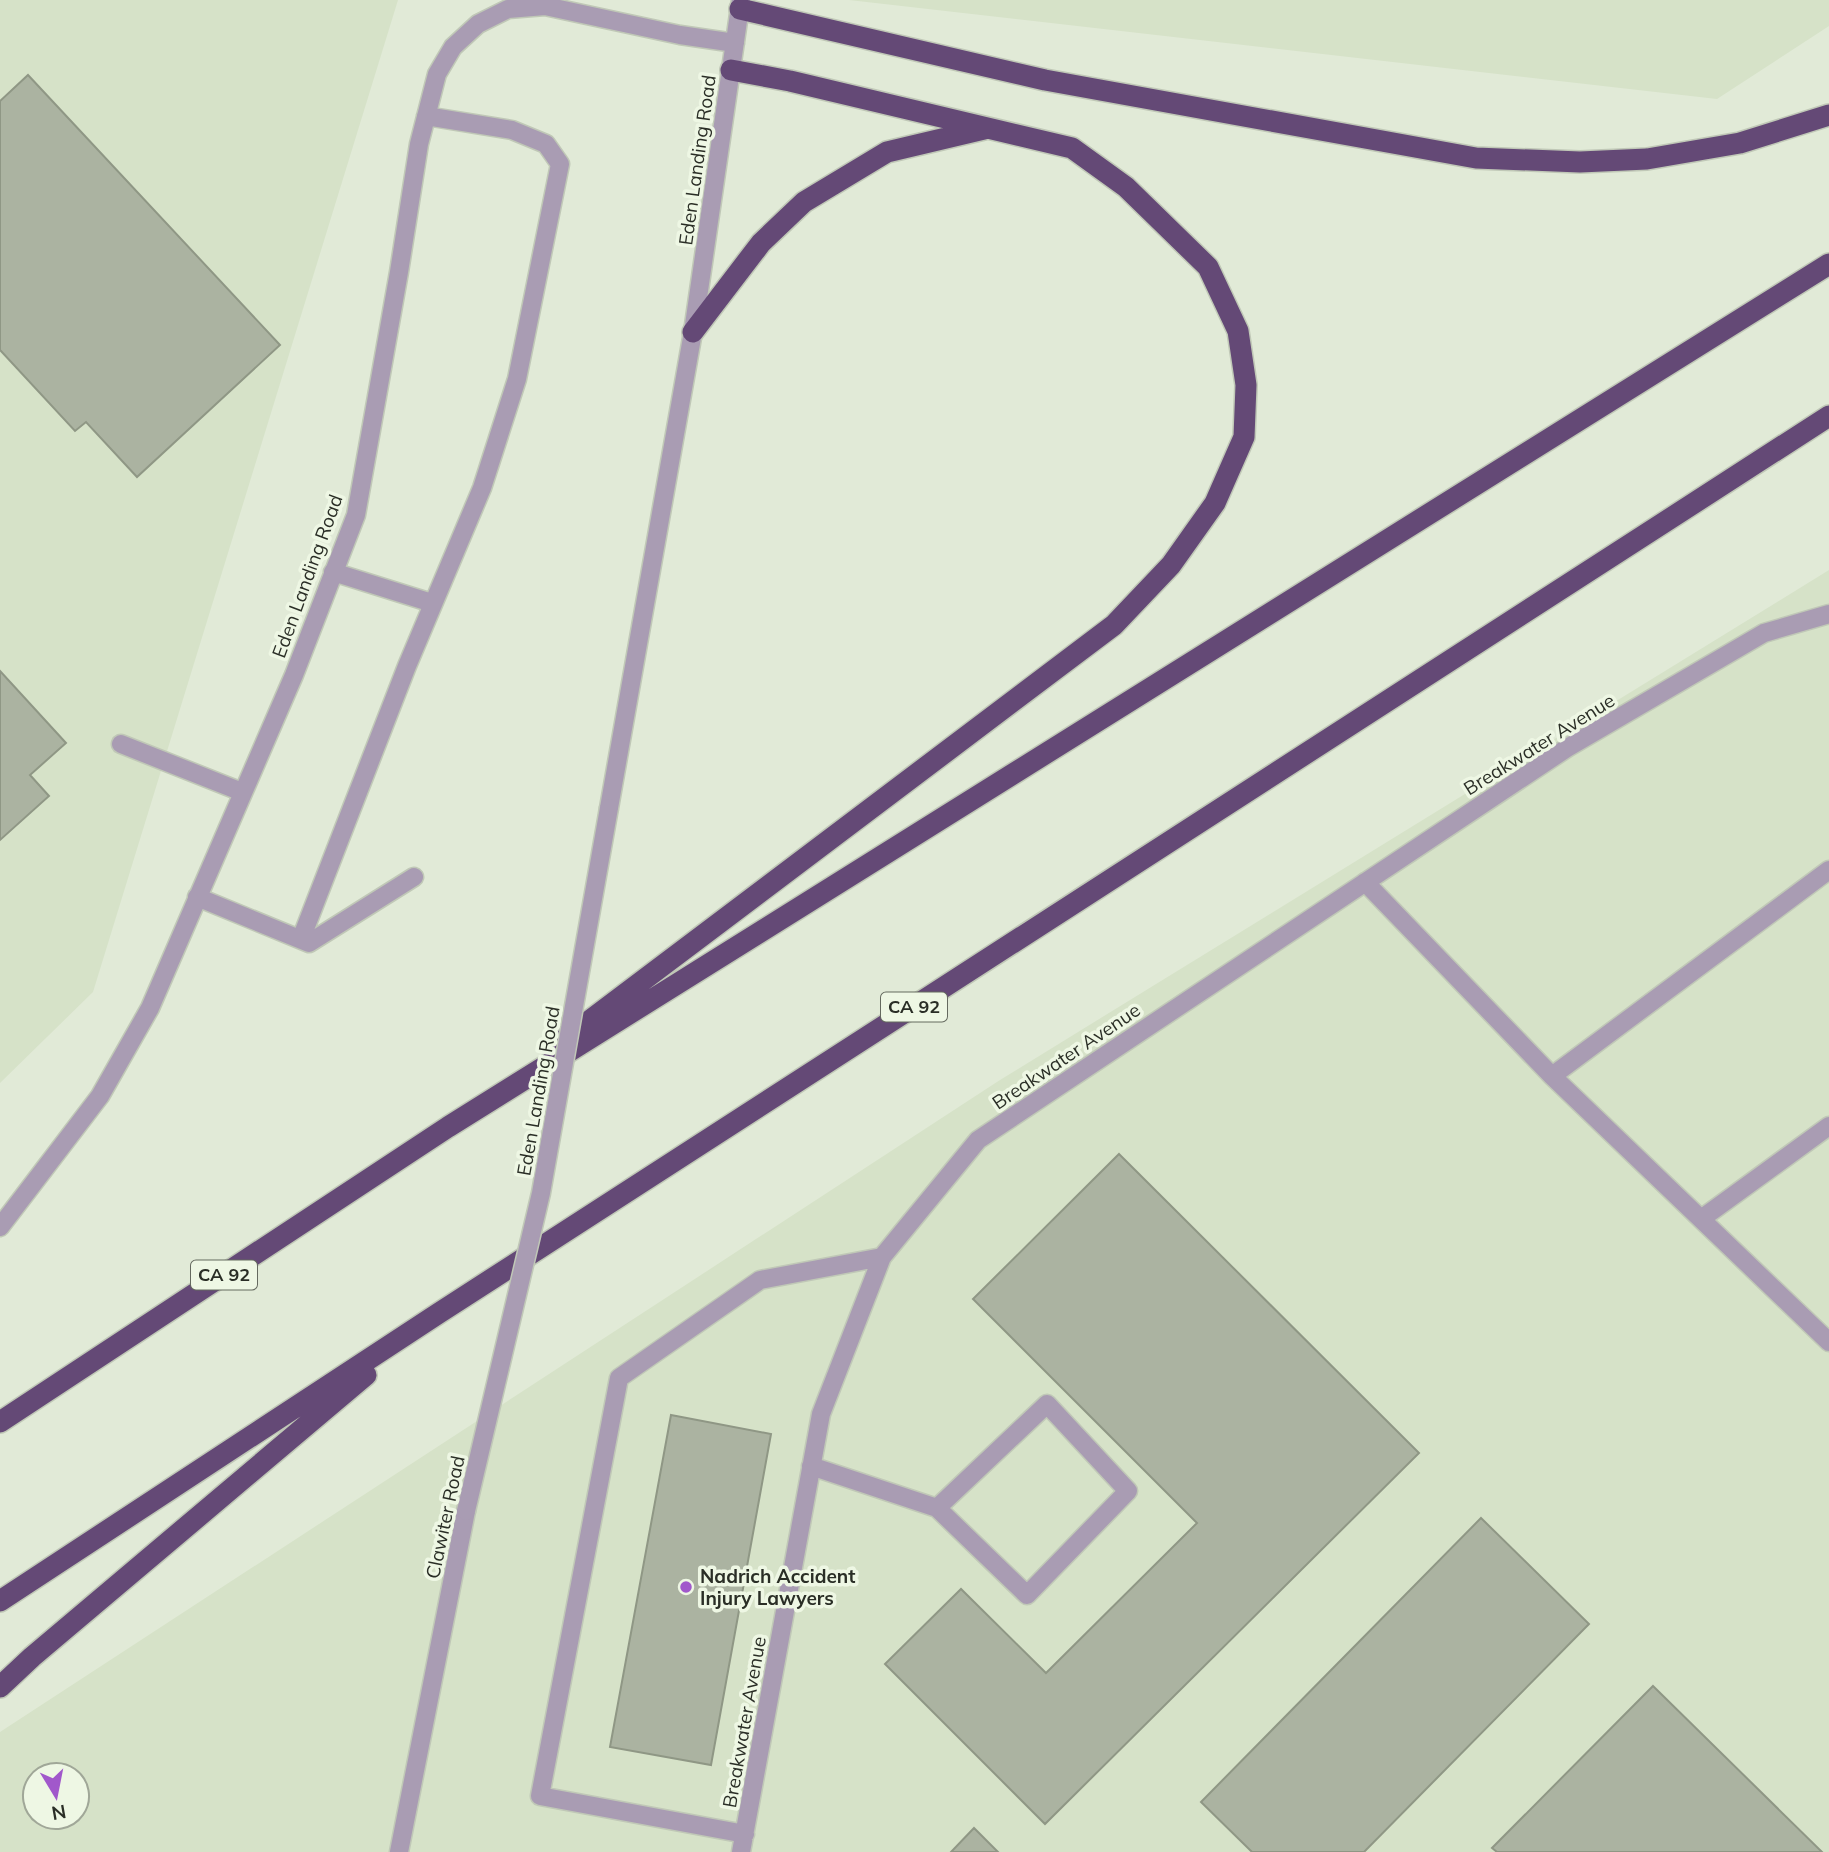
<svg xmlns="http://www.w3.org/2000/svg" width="1829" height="1852" font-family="Mulish,sans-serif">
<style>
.built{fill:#d6e2c8;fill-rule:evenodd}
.building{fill:#abb3a1;stroke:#8f9785;stroke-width:2}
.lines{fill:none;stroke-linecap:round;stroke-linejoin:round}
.minor-casing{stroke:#c0c8b7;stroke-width:21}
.highway-casing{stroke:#c0c8b7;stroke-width:24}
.minor{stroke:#a99cb3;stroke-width:18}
.highway{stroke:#644976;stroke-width:21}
.minor-bridge-casing{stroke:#c0c8b7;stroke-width:21;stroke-linecap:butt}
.minor-bridge{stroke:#a99cb3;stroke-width:18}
.poi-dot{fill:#a158cb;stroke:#eef7e4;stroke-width:2.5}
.labels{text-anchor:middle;stroke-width:7;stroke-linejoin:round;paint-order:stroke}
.shield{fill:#eef7e4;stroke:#656a5f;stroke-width:2}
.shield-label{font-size:18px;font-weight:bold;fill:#2a2e26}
.street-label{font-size:19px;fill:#2a2e26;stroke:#eef7e4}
.poi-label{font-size:19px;font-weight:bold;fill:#2a2e26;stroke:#eef7e4;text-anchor:start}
</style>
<rect width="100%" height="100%" fill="#e1ead7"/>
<path class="built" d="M0,0H398L93,992L0,1083Z
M849,0H1829V26L1717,99Z
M1829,570V1852H0V1732L1000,1080ZM35,1775H77V1817H35Z"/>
<path class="building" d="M28,75L280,345L137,477L86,422L75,431L0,350V101Z
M0,671L66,743L30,775L49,796L0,840Z
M1119,1154L1419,1453L1045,1824L885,1664L961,1589L1046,1673L1197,1523L973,1299Z
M671,1415L771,1434L711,1765L610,1747Z
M1481,1518L1589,1624L1364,1852H1252L1201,1802Z
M1653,1686L1822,1852H1497L1492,1848Z
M974,1828L998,1852H951Z"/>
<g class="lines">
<defs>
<path id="minor" d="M333,572L432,603
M121,744L242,792
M609,808L693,332L741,0
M1365,882L1552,1076L1829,1342
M197,897L309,943L414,877
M301,939L407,666L482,488L517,379L560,164L546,144L512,130L426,116
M1552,1076L1829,870
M1701,1219L1829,1126
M0,1227L100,1096L150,1008L294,675L356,515L399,272L419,144L437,74L453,47L478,24L508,9L545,6L680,35L735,43
M811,1466L937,1508L1027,1595L1128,1491L1047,1404L937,1508
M745,1834L540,1796L619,1378L760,1280L882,1257
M399,1852L466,1511
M741,1852L821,1414L882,1257L978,1140L1567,748L1764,633L1829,614"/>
<path id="highway" d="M740,9L1045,80L1476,158L1580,162L1647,159L1740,143L1829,115
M693,332L761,243L804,202L887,152L984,129
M560,1043L1114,625L1171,565L1215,503L1244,437L1246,385L1238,331L1208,267L1126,187L1072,148L790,81L731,70
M0,1422L448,1127L1829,264
M0,1601L439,1313L1829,416
M0,1687L32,1657L366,1375"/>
</defs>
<use href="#minor" class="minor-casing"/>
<use href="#highway" class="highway-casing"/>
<use href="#minor" class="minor"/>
<use href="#highway" class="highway"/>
<defs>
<path id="minor-bridge" d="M466,1511L541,1193L609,808"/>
</defs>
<use href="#minor-bridge" class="minor-bridge-casing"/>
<use href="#minor-bridge" class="minor-bridge"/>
</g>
<circle class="poi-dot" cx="686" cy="1587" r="7"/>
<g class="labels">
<g class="shield">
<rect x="881" y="992.5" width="66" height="29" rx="5"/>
<rect x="191" y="1260.5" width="66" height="29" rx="5"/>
</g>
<g class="shield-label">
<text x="914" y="1013">CA 92</text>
<text x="224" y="1281">CA 92</text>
</g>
<g class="street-label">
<text transform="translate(697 160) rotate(-82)" y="7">Eden Landing Road</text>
<text transform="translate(307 576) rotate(-70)" y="7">Eden Landing Road</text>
<text transform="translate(1539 744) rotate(-32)" y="7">Breakwater Avenue</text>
<text transform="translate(1066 1056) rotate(-34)" y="7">Breakwater Avenue</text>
<text transform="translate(538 1091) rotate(-80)" y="7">Eden Landing Road</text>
<text transform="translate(445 1517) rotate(-78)" y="7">Clawiter Road</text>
<text transform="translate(744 1722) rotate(-80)" y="7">Breakwater Avenue</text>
</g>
<g class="poi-label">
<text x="700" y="1583">Nadrich Accident<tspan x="700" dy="22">Injury Lawyers</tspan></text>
</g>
</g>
<g transform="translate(56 1796) rotate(170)"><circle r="33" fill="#eef7e4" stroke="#a0a798" stroke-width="2"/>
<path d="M0-5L12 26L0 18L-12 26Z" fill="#a158cb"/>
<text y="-10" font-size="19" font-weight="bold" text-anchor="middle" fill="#2a2e26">N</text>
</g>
</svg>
